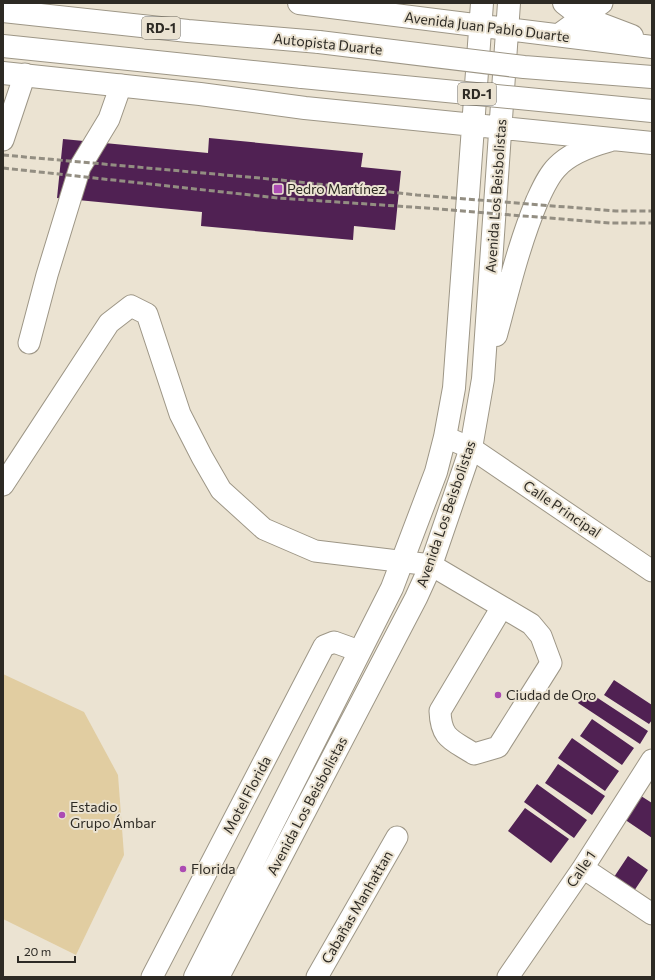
<svg xmlns="http://www.w3.org/2000/svg" width="655" height="980" font-family="Commissioner,sans-serif">
<style>
.green{fill:#e1cda1}
.building{fill:#502153}
.lines{fill:none;stroke-linecap:round;stroke-linejoin:round}
.minor-casing{stroke:#9d9686;stroke-width:23}
.major-casing{stroke:#9d9686;stroke-width:24}
.highway-casing{stroke:#9d9686;stroke-width:24}
.minor{stroke:#fff;stroke-width:21}
.major{stroke:#fff;stroke-width:22}
.highway{stroke:#fff;stroke-width:22}
.rail{stroke:#938e82;stroke-width:3;stroke-dasharray:6 3;stroke-linecap:butt}
.highway-bridge-casing{stroke:#9d9686;stroke-width:24;stroke-linecap:butt}
.highway-bridge{stroke:#fff;stroke-width:22}
.poi-dot{fill:#ac4bb3;stroke:#ebe3d2;stroke-width:1.5}
.labels{text-anchor:middle;stroke-width:4;stroke-linejoin:round;paint-order:stroke}
.shield{fill:#ebe3d2;stroke:#666258;stroke-width:1}
.shield-label{font-size:13px;font-weight:bold;fill:#2d2a24}
.street-label{font-size:14px;fill:#2d2a24;stroke:#ebe3d2}
.poi-label{font-size:14px;fill:#2d2a24;stroke:#ebe3d2;text-anchor:start}
</style>
<rect width="100%" height="100%" fill="#ebe3d2"/>
<path class="green" d="M3,674L84,712L118,775L124,855L76,955L3,919Z"/>
<path class="building" d="M209,138L363,153L361,167L401,171L395,230L354,226L353,240L201,226L202,212L57,198L63,139L208,153Z
M614,680L652,705V720L649,724L604,695Z
M587,691L648,731L640,744L578,703Z
M592,719L634,748L622,765L580,736Z
M572,738L619,771L605,791L558,758Z
M558,764L605,796L592,815L545,783Z
M537,784L587,820L574,838L524,802Z
M641,796L652,803V838L624,819Z
M525,808L569,839L551,863L508,831Z
M628,856L648,870L634,891L614,877Z"/>
<g class="lines">
<defs>
<path id="minor" d="M558,35L602,3
M3,140L25,74
M29,343L47,275L80,167L109,119L121,85
M445,437L471,448L652,571
M3,485L109,323L131,306L147,314L180,414L202,457L221,490L264,529L315,551L431,565L531,624L541,636L551,663L498,747L474,754C453,740 441,740 440,711L502,607
M583,868L652,914
M152,977L324,646L334,642L359,651
M317,977L397,837
M508,977L583,868L652,760"/>
<path id="major" d="M299,3L652,47
M564,3L582,17L632,36
M3,73L200,94L305,108L652,143
M496,335C508,290 519,244 537,201C542,190 548,176 557,167C570,153 590,146 608,141
M195,977L392,588L436,472L445,437L454,388L482,3
M218,977L416,598L431,565L471,448L483,379L509,3"/>
<path id="highway" d="M3,11L188,31L319,42
M3,46L302,77"/>
</defs>
<use href="#minor" class="minor-casing"/>
<use href="#major" class="major-casing"/>
<use href="#highway" class="highway-casing"/>
<use href="#minor" class="minor"/>
<use href="#major" class="major"/>
<use href="#highway" class="highway"/>
<path class="rail" d="M3,155L281,180L417,195L616,211H652
M3,168L278,198L426,208L610,223H652"/>
<defs>
<path id="highway-bridge" d="M319,42L524,67L652,77
M302,77L652,111"/>
</defs>
<use href="#highway-bridge" class="highway-bridge-casing"/>
<use href="#highway-bridge" class="highway-bridge"/>
</g>
<g class="poi-dot">
<rect x="273" y="184" width="10" height="10" rx="2"/>
<circle cx="498" cy="695" r="4"/>
<circle cx="62" cy="815" r="4"/>
<circle cx="183" cy="869" r="4"/>
</g>
<g class="labels">
<g class="shield">
<rect x="142" y="17" width="38" height="22" rx="3"/>
<rect x="458" y="83" width="38" height="22" rx="3"/>
</g>
<g class="shield-label">
<text x="161" y="33">RD-1</text>
<text x="477" y="99">RD-1</text>
</g>
<g class="street-label">
<text transform="translate(487 27) rotate(7)" y="5">Avenida Juan Pablo Duarte</text>
<text transform="translate(328 44) rotate(6)" y="5">Autopista Duarte</text>
<text transform="translate(496 196) rotate(-86)" y="5">Avenida Los Beisbolistas</text>
<text transform="translate(562 509) rotate(34)" y="5">Calle Principal</text>
<text transform="translate(446 514) rotate(-71)" y="5">Avenida Los Beisbolistas</text>
<text transform="translate(247 795) rotate(-62)" y="5">Motel Florida</text>
<text transform="translate(307 806) rotate(-62)" y="5">Avenida Los Beisbolistas</text>
<text transform="translate(581 869) rotate(-56)" y="5">Calle 1</text>
<text transform="translate(357 907) rotate(-60)" y="5">Cabañas Manhattan</text>
</g>
<g class="poi-label">
<text x="287" y="194">Pedro Martínez</text>
<text x="506" y="700">Ciudad de Oro</text>
<text x="70" y="812">Estadio<tspan x="70" dy="16">Grupo Ámbar</tspan></text>
<text x="191" y="874">Florida</text>
</g>
</g>
<rect width="655" height="980" fill="none" stroke="#2d2a24" stroke-width="8"/>
<path d="M18 956v6h57v-6" fill="none" stroke="#2d2a24" stroke-width="2"/>
<text x="24" y="956" font-size="12" fill="#2d2a24" stroke="#ebe3d2" stroke-width="3" paint-order="stroke">20 m</text>
</svg>
